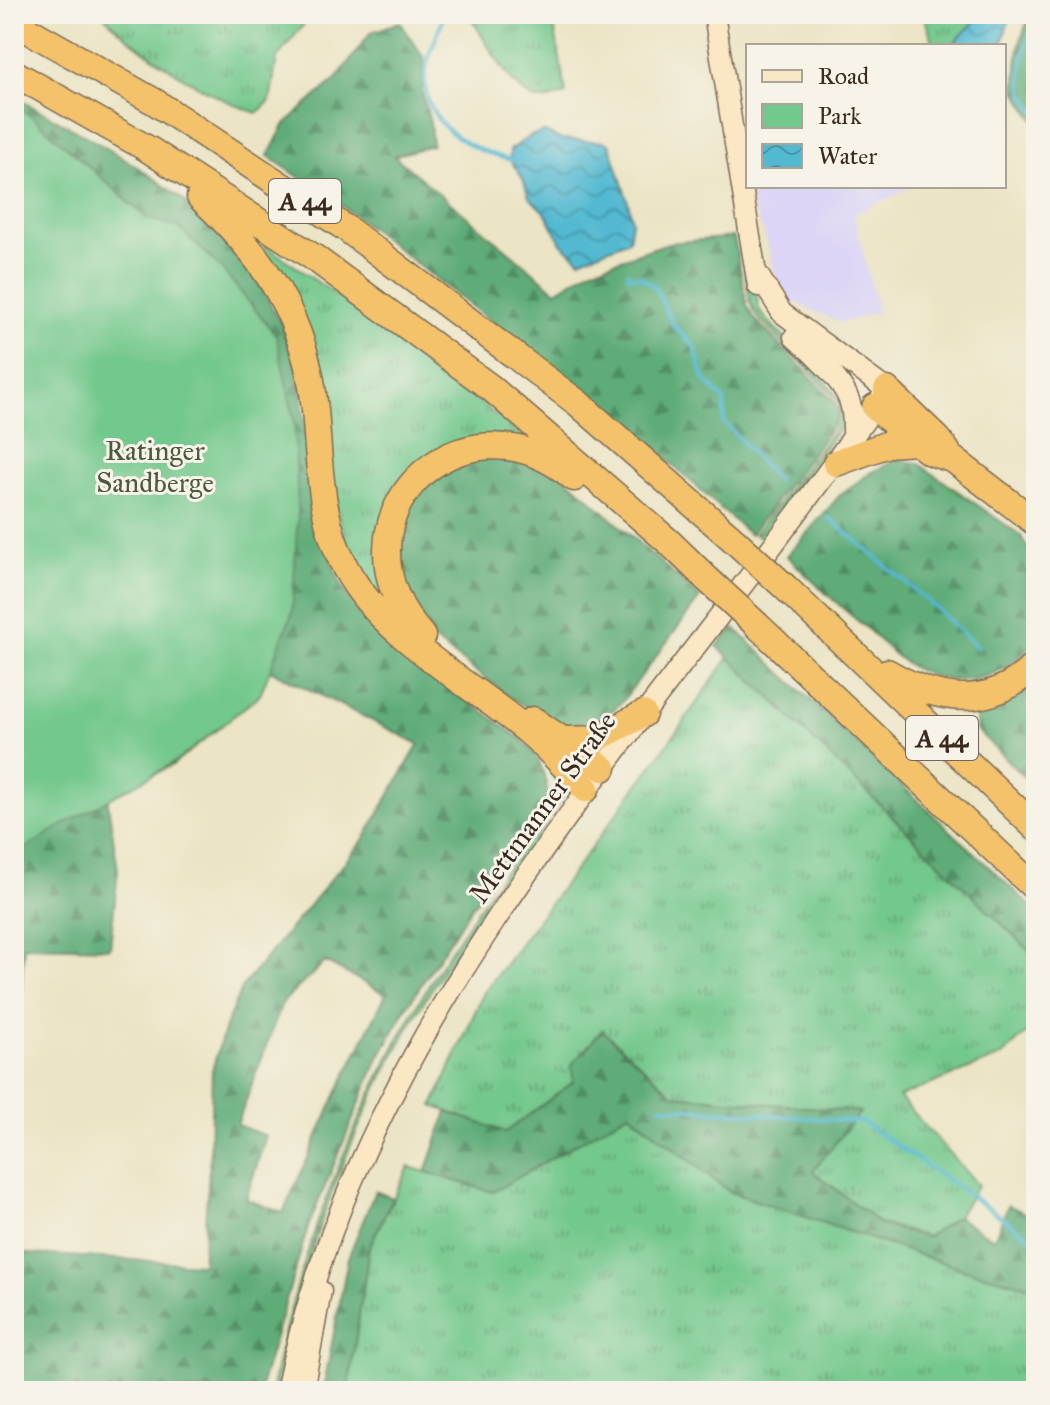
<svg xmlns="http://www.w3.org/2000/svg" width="1050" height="1405" font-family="'IM FELL Great Primer',serif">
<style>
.built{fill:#dcd5f6}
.grass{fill:url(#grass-tufts);stroke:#577956;stroke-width:2}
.forest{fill:url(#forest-firs);stroke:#4c6b4b;stroke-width:2;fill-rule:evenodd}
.park{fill:#73c88d;stroke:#577956;stroke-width:2}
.water{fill:url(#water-waves);stroke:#467278;stroke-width:2}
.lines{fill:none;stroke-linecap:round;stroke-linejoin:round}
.stream{stroke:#52b9d1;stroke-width:4}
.secondary-casing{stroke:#796b58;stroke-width:23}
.motorway-casing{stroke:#796b58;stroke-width:29}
.secondary{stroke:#fbe7c3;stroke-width:20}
.motorway{stroke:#f4c26a;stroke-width:26}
.motorway-bridge-casing{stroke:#796b58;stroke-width:29;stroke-linecap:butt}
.motorway-bridge{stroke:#f4c26a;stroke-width:26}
.labels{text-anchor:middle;stroke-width:6;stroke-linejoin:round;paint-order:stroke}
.shield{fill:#f7f3e8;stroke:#73665b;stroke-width:2}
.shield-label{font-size:26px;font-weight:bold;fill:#3b2a1e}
.park-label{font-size:28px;fill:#4c593f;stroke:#f7f3e8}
.street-label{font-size:28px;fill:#3b2a1e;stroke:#f7f3e8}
</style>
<defs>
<pattern id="grass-tufts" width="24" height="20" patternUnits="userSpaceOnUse" patternTransform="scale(2)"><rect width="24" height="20" fill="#73c88d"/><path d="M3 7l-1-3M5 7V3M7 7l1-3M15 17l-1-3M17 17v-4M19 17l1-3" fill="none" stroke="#60a373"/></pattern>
<pattern id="forest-firs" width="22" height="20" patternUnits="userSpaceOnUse" patternTransform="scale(2)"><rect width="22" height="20" fill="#5eac78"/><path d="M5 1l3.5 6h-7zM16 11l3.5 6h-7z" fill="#4f8c62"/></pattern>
<pattern id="water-waves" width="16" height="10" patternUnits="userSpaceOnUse" patternTransform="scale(2)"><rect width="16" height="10" fill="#52b9d1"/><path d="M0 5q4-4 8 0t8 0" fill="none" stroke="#4597a9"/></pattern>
</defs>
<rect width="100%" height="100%" fill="#f7f3e8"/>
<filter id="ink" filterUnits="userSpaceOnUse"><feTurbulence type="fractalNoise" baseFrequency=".0125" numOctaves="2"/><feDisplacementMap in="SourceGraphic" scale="16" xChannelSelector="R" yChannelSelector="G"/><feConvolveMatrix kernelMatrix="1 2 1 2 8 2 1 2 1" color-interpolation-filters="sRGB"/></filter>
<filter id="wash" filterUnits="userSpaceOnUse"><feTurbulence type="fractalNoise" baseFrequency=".006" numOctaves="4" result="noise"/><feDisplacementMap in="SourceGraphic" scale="32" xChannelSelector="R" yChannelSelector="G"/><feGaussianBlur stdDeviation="1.8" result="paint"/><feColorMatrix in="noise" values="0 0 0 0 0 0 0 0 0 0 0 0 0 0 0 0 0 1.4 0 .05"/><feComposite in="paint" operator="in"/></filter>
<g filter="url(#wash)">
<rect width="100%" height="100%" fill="#ebe4c5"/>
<path class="built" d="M749,186H913L854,214L878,312L840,323L781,296L766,238L752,206Z"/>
<path class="grass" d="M102,14H312L277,58L270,101L257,113C209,98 137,51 102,14Z
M469,14H552L566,94C556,96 545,102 535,99C511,91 482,35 469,14Z
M923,14H982L951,46H925L933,41Z
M266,246C355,307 441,370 525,438L529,444L398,614L352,568L324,458L259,251Z
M745,269L750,272L760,312L832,388L845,411L843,424L759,537L755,534L834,430L841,413L838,400L755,314L750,302Z
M729,657L1036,957V1024L1002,1056L899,1097L978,1185L957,1217L927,1237L880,1224L812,1171L860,1112L674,1095L602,1030L573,1082L506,1133L433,1106L483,994L657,759Z
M549,765L565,786L563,798C515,871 460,939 416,1015C350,1128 300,1263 275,1391H271C301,1245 357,1103 435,975C471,917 512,861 552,805L556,784Z
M629,1113L730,1192L962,1269L1036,1288V1391H348L369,1247L409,1167L493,1192Z"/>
<path class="forest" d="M1030,14H1036V123L1015,89L1019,46Z
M400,22L424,58L422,93L430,122L432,145L394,156L556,291L590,270L668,243L734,237L747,305L752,316L834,401L839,412L832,427L750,535L602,401L529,351L346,209L268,156L285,124L336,79L371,32Z
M14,96C121,157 239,210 284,335C289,347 295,361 298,375C312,453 309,546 359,613C378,638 407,657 433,675C462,696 492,718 521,739C541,758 544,769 548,796L453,935L407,1007L377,1061L308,1227L259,1391H14V1253L202,1264L210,1156L212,1070L225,1027L242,987L364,839L419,744L268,669L220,727L173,765L107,797L118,870L110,948L24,946L14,1112ZM325,962L386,994L338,1091L283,1213L246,1199L266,1136L237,1125L282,1003Z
M488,452L562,474L700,598L621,703L598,722L564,731L510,697L435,641L415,621L395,580L399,518L422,482Z
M897,459L919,464L1020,535L1036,562V641C1004,678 961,692 916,669C897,660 880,640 864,626C837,604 812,581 787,556L841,494L870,473Z
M734,628L1036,911V957L717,646Z
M1036,685V789L976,729V713L1015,700Z
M602,1030L674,1095L860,1112L813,1171L880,1224L927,1237L957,1217L994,1239L1008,1205L1036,1218V1288L962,1269L730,1192L629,1113L493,1192L426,1172L447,1112L506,1132L573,1082L572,1064Z
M375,1191L393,1198L369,1247L348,1391H323L348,1258Z"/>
<path class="park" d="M14,106L34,118L148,219L177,226L220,267L276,335L294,420L298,513L292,613L260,695L177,761L54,830L14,856Z"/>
<path class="water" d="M982,14H1011L1001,46H951Z
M545,132L560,139L606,142L610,145L628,202L632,221L629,240L580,260L561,243L547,215L529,197L523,179L510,160V150L530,136Z"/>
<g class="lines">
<path class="stream" d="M443,14C442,29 433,42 429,56C411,117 460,147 511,160
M1036,19C1025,45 1010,88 1036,111
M628,272V276L641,277L655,287L673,325L694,346L704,379L724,400V422L778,481
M829,518L937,609L978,648
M660,1107L863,1122L1036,1241"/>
</g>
</g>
<g filter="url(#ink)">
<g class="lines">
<defs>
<path id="secondary" d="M714,14L758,286
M794,337C811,351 841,379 849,400C854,413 853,426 853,439
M286,1391C346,1100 526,867 703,637C766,556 827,473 887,390L782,313L757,273
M303,1391L321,1291"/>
<path id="motorway" d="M14,22L155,102L347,229L579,404L735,541
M14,73L148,149L316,259L491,388L669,542L707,579
M200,197C265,257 307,320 315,410C320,465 319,519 346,569C382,636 472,684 530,733C550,750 568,770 586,789
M887,390L938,439L947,451
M875,407L916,442L930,452L954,460L1036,523
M836,463L888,444L916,442
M786,588L1036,828
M757,625L1036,889
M422,636C320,520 462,383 574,478
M887,672C938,702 990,711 1036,664
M533,720L603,768
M563,740L596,739L643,714"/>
</defs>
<use href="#secondary" class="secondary-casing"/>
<use href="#motorway" class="motorway-casing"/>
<use href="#secondary" class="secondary"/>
<use href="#motorway" class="motorway"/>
<defs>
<path id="motorway-bridge" d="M735,541L786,588
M707,579L757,625"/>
</defs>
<use href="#motorway-bridge" class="motorway-bridge-casing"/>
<use href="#motorway-bridge" class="motorway-bridge"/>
</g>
</g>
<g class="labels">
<g class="shield">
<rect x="269" y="179" width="72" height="44" rx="6"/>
<rect x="906" y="716" width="72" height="44" rx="6"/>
</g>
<g class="shield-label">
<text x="305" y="210">A 44</text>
<text x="942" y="747">A 44</text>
</g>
<g class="park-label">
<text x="155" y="460">Ratinger<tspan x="155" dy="32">Sandberge</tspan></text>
</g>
<g class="street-label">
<text transform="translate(542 807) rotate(-54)" y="10">Mettmanner Straße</text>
</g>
</g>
<rect width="1050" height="1405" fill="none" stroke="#f7f3e8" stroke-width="48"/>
<rect x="746" y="44" width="260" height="144" fill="#f7f3e8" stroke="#aca397" stroke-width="2"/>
<rect x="762" y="70" width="40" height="12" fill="#fbe7c3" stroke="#aca397" stroke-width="2"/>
<text x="818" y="84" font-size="24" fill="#3b2a1e">Road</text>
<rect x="762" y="104" width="40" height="24" fill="#73c88d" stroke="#aca397" stroke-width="2"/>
<text x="818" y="124" font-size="24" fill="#3b2a1e">Park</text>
<rect x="762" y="144" width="40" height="24" fill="url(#water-waves)" stroke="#aca397" stroke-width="2"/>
<text x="818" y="164" font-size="24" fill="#3b2a1e">Water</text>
</svg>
